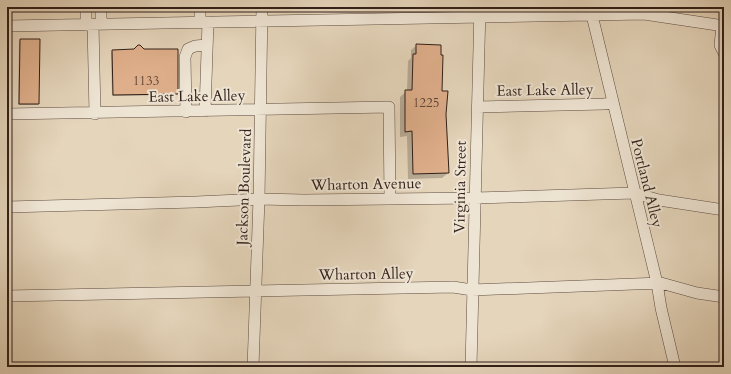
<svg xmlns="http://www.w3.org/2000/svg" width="731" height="374" font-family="Cardo,serif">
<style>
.shadow{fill:#0003}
.building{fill:#dfaf8b;stroke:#301f18}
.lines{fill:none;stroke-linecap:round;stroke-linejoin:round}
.minor-casing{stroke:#5d4c41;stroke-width:12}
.minor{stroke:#eee4d3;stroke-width:11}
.labels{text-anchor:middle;stroke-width:4;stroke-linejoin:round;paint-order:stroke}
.number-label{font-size:13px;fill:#5c4335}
.street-label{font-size:15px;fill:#301f18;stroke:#eee4d3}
</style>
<rect width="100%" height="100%" fill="#e5d5bb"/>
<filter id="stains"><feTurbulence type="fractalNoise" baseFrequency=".005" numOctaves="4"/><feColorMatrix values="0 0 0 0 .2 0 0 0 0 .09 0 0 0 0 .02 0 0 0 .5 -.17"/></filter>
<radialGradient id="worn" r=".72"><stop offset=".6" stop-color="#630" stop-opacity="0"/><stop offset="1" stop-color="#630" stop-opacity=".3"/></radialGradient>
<path class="shadow" d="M144,7H196L194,11L144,12Z
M203,7H244L241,10H203Z
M278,7H304L302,9H278Z
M20,40L38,104L37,105H18L19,42Z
M417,45L441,92L445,114L448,173L442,178L408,179L407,136L400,137V97L407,91L408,61L411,58V50Z
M113,51L177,93L176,95L112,96L111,52Z"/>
<path class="building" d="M145,7H197V10L145,11Z
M204,7H246L244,9H204Z
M20,39H40L39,104H19Z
M416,44L441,45V55H443L442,91H448L446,114L449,173L413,174L412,131L405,132V90H412L413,54H416Z
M138,45H140L144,49H178V94L113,95L112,50L134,49Z"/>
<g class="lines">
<defs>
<path id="minor" d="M590,7L657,283L661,308L675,367
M200,22V7
M93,24L95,114
M101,24V7
M86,25V7
M7,26L644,14L724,26
M722,26L720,45L724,53
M477,107L604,104L612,103
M205,111L208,22
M186,112L185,57L188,49L195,46L207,45
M7,114L389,107L390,199
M7,207L196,202L259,199L304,200L475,198L634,193L659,200L724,210
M7,296L453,287L472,290L661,283L697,293L724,297
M253,367L259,199L262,7
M471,367L480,7"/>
</defs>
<use href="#minor" class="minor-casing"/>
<use href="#minor" class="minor"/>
</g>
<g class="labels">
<g class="number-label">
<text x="146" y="85">1133</text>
<text x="426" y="107">1225</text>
</g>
<g class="street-label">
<text transform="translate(545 90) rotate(-1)" y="5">East Lake Alley</text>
<text transform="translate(197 96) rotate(-1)" y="5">East Lake Alley</text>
<text transform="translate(647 183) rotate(76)" y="5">Portland Alley</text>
<text transform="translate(366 184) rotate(-1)" y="5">Wharton Avenue</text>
<text transform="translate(244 187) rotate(-88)" y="5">Jackson Boulevard</text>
<text transform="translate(460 187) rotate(-89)" y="5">Virginia Street</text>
<text transform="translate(366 274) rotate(-1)" y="5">Wharton Alley</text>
</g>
</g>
<rect width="731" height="374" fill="none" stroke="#e5d5bb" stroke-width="24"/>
<rect x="8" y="8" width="715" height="358" fill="none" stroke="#301f18" stroke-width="2"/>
<rect x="12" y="12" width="707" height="350" fill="none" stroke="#301f18"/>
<rect width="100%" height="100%" filter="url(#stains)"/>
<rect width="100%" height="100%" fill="url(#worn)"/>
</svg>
